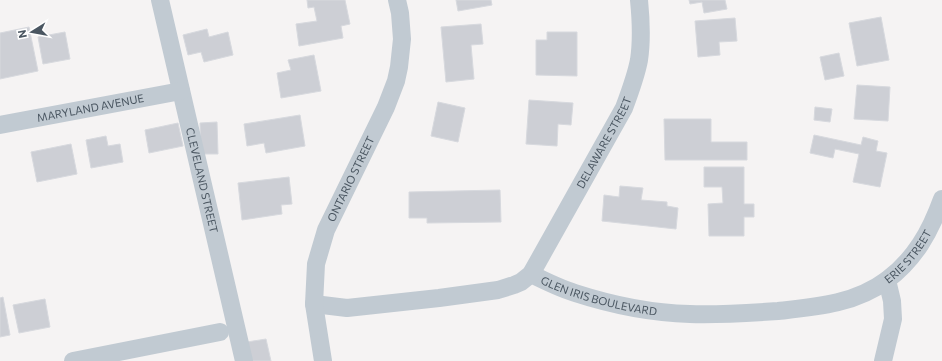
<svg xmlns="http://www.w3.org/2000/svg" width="942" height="361" font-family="Commissioner,sans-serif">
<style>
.building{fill:#cdcfd5;stroke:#d7d9de}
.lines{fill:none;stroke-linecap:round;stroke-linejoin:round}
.minor{stroke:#c1cad2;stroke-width:18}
.labels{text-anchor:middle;stroke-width:3;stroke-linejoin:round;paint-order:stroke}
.street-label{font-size:11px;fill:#4a5661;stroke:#fff}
</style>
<rect width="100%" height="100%" fill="#f5f3f3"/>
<path class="building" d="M307,0H345L350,24L341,26L343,38L299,46L296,24L317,21L314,7L308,8Z
M456,0H491L492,5L458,11Z
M689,0H725L727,9L704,13L702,2L690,4Z
M881,17L889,60L857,66L849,23Z
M735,18L737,41L719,42L720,55L698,57L695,21Z
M481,24L483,44L471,45L474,79L446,82L441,27Z
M29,27L38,71L0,79V33Z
M207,29L209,37L228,32L233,55L204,62L201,52L188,55L183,35Z
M65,32L70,59L43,64L38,37Z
M547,32H577V76L536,75V40H547Z
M839,53L844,76L825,80L820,57Z
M314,55L321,91L281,98L277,73L291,70L288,60Z
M857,85L890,87L888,121L854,119Z
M529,100L573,103L571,125L558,124L557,146L526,144Z
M438,102L465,108L458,142L431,136Z
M815,107L832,109L830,122L814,120Z
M300,115L305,146L266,153L264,143L247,146L244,124Z
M664,119H711V142H747V160H665Z
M217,122L218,154H201L200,123Z
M178,123L183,146L149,153L145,130Z
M814,135L861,145L863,137L878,141L876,151L887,153L880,187L853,182L859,154L835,149L833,158L810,153Z
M106,136L108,146L120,144L123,162L91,168L86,140Z
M71,144L77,174L37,182L31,152Z
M704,167H744V204H754V217H744V236H709L708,204L723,203L722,187H704Z
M289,177L292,204L281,205L282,214L242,220L238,183Z
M620,186L643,188L641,200L667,202V206L678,208L676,229L602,221L604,195L619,197Z
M500,190L501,222L427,223V218H409V192Z
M3,297L10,335L0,337V298Z
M45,299L50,327L19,333L13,305Z
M266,339L271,361H250L247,342Z"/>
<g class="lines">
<g class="minor">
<path id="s1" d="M160,0L244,361"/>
<path id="s2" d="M0,125L181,91"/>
<path id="s3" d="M531,274C545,281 559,288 575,293C612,305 651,313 690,314C720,315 749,313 778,311C816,307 855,304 887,280C915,259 930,232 942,199"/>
<path id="s4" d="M314,304L347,308L439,298L498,290L514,285L521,282L531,274L624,108C630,92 636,76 639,60C642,40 641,20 639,0"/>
<path d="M73,361L220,332"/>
<path id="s5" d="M323,361L314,304L316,264L326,230L386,107L396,81L399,67L402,39L400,13L397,0"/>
<path d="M883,361L893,319L892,301L887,280"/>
</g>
</g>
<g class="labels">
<g class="street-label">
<text dy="4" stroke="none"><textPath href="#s2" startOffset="92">MARYLAND AVENUE</textPath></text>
<text dy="4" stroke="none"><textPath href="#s4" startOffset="373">DELAWARE STREET</textPath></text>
<text dy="4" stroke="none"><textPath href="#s5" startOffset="190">ONTARIO STREET</textPath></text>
<text dy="4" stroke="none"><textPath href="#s1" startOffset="185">CLEVELAND STREET</textPath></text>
<text dy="4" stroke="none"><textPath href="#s3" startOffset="400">ERIE STREET</textPath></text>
<text dy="4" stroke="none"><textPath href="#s3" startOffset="72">GLEN IRIS BOULEVARD</textPath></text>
</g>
</g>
<g transform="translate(32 32) rotate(259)" stroke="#ffffff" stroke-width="3" paint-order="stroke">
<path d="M0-3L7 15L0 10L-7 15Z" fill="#4a5661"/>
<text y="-6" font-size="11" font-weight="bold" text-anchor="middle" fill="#4a5661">N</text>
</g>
</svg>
